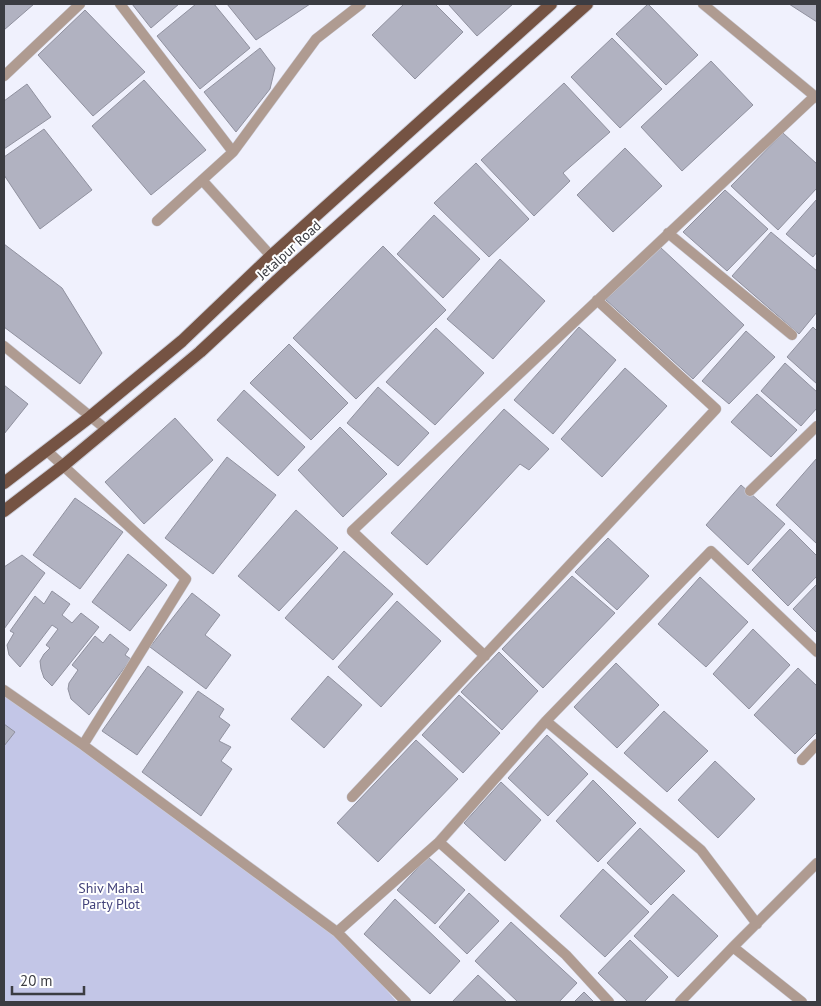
<svg xmlns="http://www.w3.org/2000/svg" width="821" height="1006" font-family="'PT Sans',sans-serif">
<style>
.green{fill:#c3c6e7}
.building{fill:#b1b2c1;stroke:#90919f}
.lines{fill:none;stroke-linecap:round;stroke-linejoin:round}
.minor-casing{stroke:#cccdd8;stroke-width:11}
.primary-casing{stroke:#cccdd8;stroke-width:14}
.minor{stroke:#af9b91;stroke-width:10}
.primary{stroke:#755343;stroke-width:12}
.labels{text-anchor:middle;stroke-width:4;stroke-linejoin:round;paint-order:stroke}
.street-label{font-size:14px;fill:#3b3c42;stroke:#fff}
.park-label{font-size:14px;fill:#43437b;stroke:#fff}
</style>
<rect width="100%" height="100%" fill="#f0f1fd"/>
<path class="green" d="M4,686L337,932L397,1002H4Z"/>
<path class="building" d="M4,4H34L4,30Z
M132,4H179L151,28Z
M196,4H214L250,48L200,89L157,36Z
M227,4H310L256,40Z
M404,4H435L463,32L415,79L372,35Z
M448,4H513L477,36Z
M648,4L698,55L666,85L616,34Z
M789,4H817V22Z
M85,10L145,72L93,116L38,55Z
M612,38L662,89L620,128L571,77Z
M260,48L275,68L270,89L236,132L204,92Z
M711,61L753,105L682,171L641,127Z
M144,80L206,150L151,195L92,126Z
M564,83L610,132L563,173L570,181L534,216L481,160Z
M27,84L51,117L4,149V101Z
M44,129L92,190L40,229L4,175V157Z
M783,133L817,164V188L778,230L731,186Z
M625,148L662,186L613,232L577,195Z
M476,163L529,219L489,257L434,203Z
M725,190L768,229L727,271L683,232Z
M817,199V252L813,257L786,234Z
M434,215L480,259L443,298L397,254Z
M771,232L817,271V312L799,334L732,276Z
M4,244L62,288L102,353L80,384L4,327Z
M383,246L446,310L356,399L293,338Z
M660,247L744,325L693,379L606,300Z
M500,259L545,301L493,359L447,319Z
M579,327L616,360L553,434L514,400Z
M813,327L817,331V384L787,357Z
M436,328L484,373L435,425L386,382Z
M746,331L775,357L729,404L702,381Z
M289,344L348,403L311,440L250,383Z
M785,363L817,392V408L801,426L761,391Z
M625,368L667,406L602,477L561,439Z
M4,385L28,404L4,434Z
M378,387L429,433L398,466L347,423Z
M244,390L305,447L278,476L217,420Z
M757,394L797,430L771,457L731,422Z
M504,409L549,449L529,470L520,464L427,565L391,533Z
M175,418L213,460L144,524L105,482Z
M340,427L387,474L343,517L298,470Z
M227,457L276,495L213,574L165,538Z
M817,458V544L776,505Z
M741,485L785,524L748,565L706,525Z
M75,498L123,532L80,589L33,555Z
M296,510L338,548L279,611L238,576Z
M790,529L817,556V576L788,606L752,570Z
M608,538L649,576L617,610L575,572Z
M344,551L393,594L333,660L285,618Z
M128,554L167,585L130,631L92,602Z
M22,555L45,573L4,629V567Z
M572,576L615,613L543,688L502,649Z
M700,577L748,622L706,667L658,624Z
M817,584V633L793,609Z
M52,591L70,604L62,615L72,623L81,613L99,627L52,686L44,678L41,669L40,661L44,654L50,648L46,645L58,629L52,625L20,667L9,655L7,645L14,633L10,631L35,596L44,604Z
M192,593L220,615L205,635L231,655L206,689L150,647Z
M397,601L441,641L381,707L338,667Z
M753,629L790,665L749,709L713,674Z
M110,634L129,649L125,655L131,659L89,715L71,699L68,689L69,683L78,670L72,665L95,636L103,643Z
M499,652L538,691L502,730L461,692Z
M616,663L659,705L617,748L574,707Z
M148,666L183,692L137,755L102,731Z
M798,668L817,686V732L795,754L754,715Z
M328,676L362,705L324,748L291,719Z
M198,691L224,709L219,717L230,725L219,741L231,747L221,761L232,769L201,816L142,772Z
M459,695L500,733L463,773L422,735Z
M664,711L708,751L667,792L624,753Z
M4,724L15,732L4,746Z
M547,735L588,774L548,816L508,778Z
M416,740L458,779L378,862L337,823Z
M715,761L755,799L718,838L678,800Z
M593,780L636,823L598,862L556,821Z
M501,782L541,820L505,861L464,823Z
M640,828L685,871L651,905L607,863Z
M428,857L465,890L435,924L397,890Z
M603,869L649,912L605,957L560,916Z
M469,893L499,921L467,954L439,927Z
M673,894L718,936L678,977L634,936Z
M395,899L460,961L430,994L364,934Z
M511,922L577,983L559,1002H518L475,961Z
M630,940L668,977L644,1002H628L598,973Z
M478,975L507,1002H452Z
M584,992L594,1002H574Z"/>
<g class="lines">
<defs>
<path id="minor" d="M120,4L233,152L157,221
M703,4L817,98
M4,76L80,4
M233,152L316,39L361,4
M202,180L271,256
M668,233L792,335
M4,346L107,430
M46,450L186,579L83,745
M750,491L817,426
M485,656L352,531L815,96
M4,690L83,745L337,932L406,1002
M546,721L701,850L757,924
M802,760L817,744
M352,797L716,409L597,300
M439,842L566,955L609,1002
M337,932L439,842L546,721L711,551L817,652
M680,1002L733,947
M802,1002L733,947L817,863"/>
<path id="primary" d="M4,483L90,417L182,341L271,256L551,4
M4,511L64,465L200,352L284,274L587,4"/>
</defs>
<use href="#minor" class="minor-casing"/>
<use href="#primary" class="primary-casing"/>
<use href="#minor" class="minor"/>
<use href="#primary" class="primary"/>
</g>
<g class="labels">
<g class="street-label">
<text transform="translate(289 250) rotate(-42)" y="5">Jetalpur Road</text>
</g>
<g class="park-label">
<text x="111" y="893">Shiv Mahal<tspan x="111" dy="16">Party Plot</tspan></text>
</g>
</g>
<rect width="821" height="1006" fill="none" stroke="#3b3c42" stroke-width="10"/>
<path d="M12 986v8h72v-8" fill="none" stroke="#3b3c42" stroke-width="2.5"/>
<text x="20" y="986" font-size="15" fill="#3b3c42" stroke="#ffffff" stroke-width="4" paint-order="stroke">20 m</text>
</svg>
